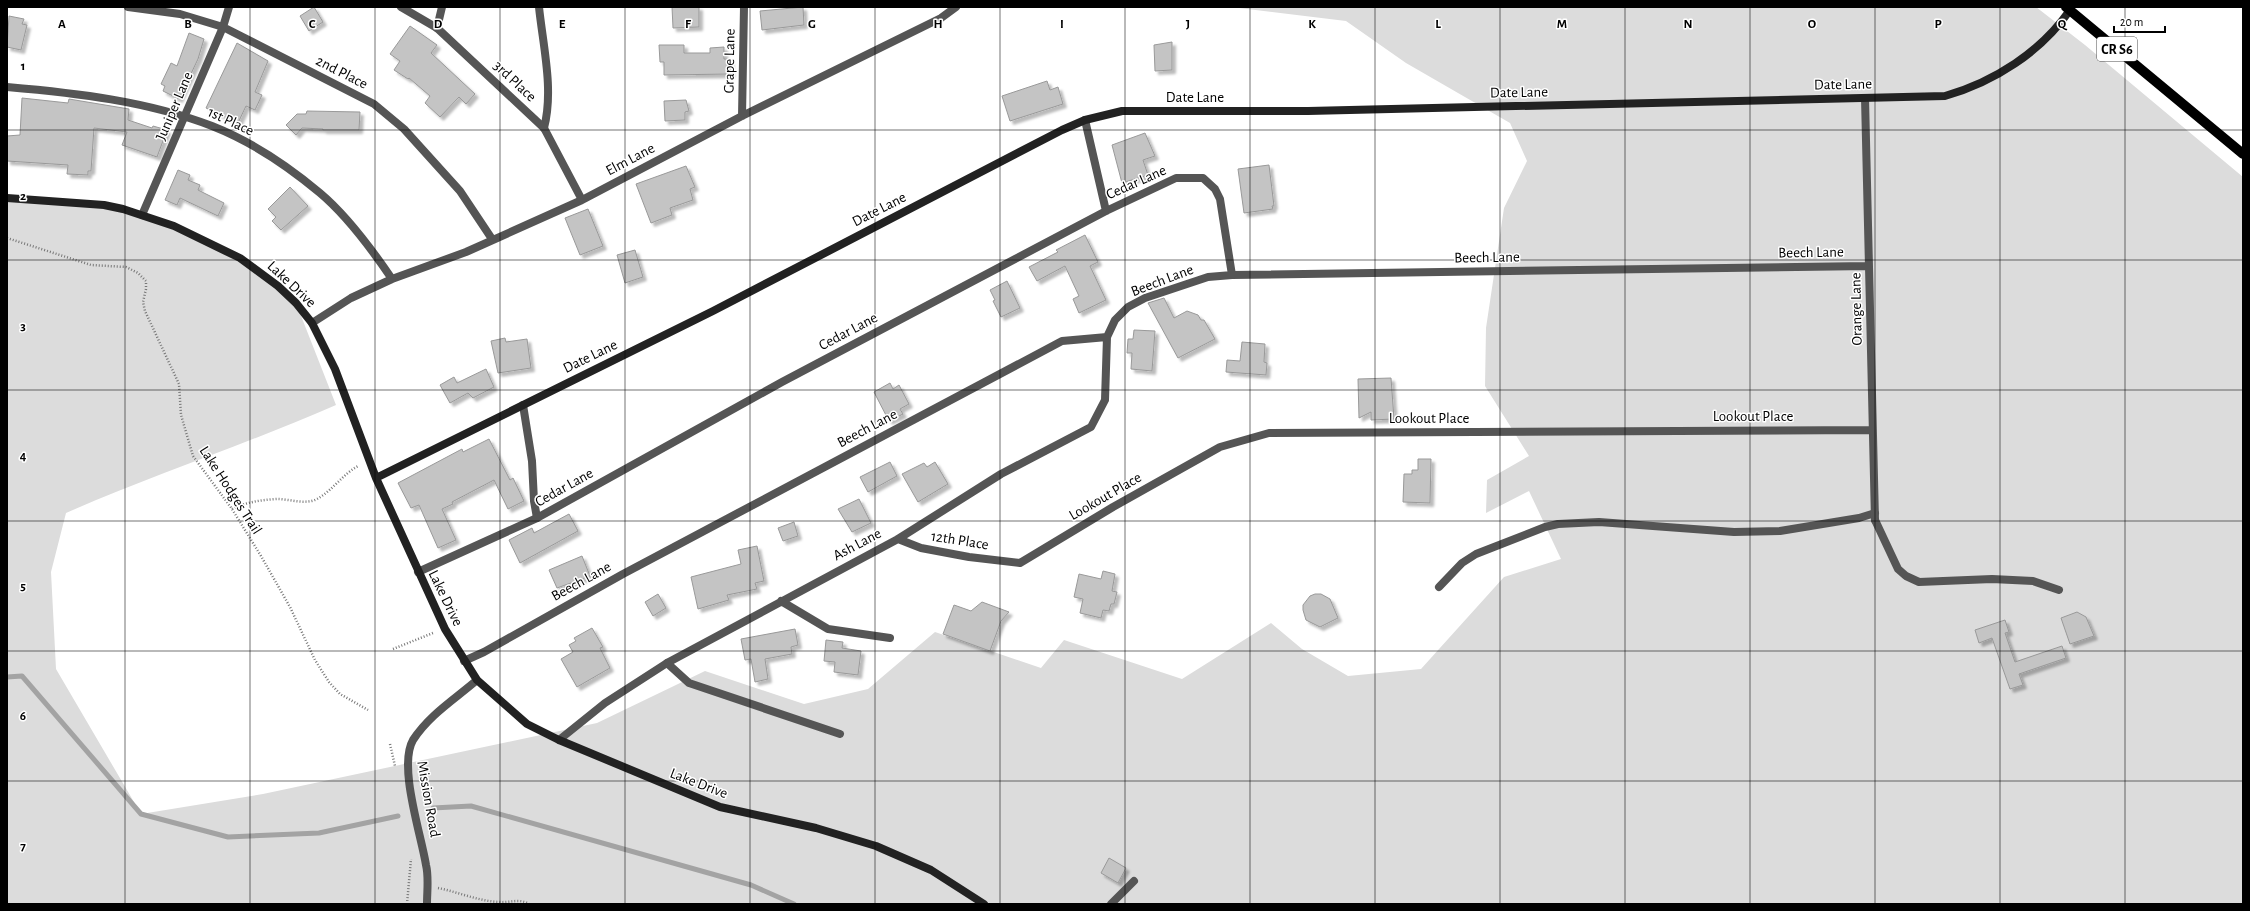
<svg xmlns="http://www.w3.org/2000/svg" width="2250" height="911" font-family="'Alegreya Sans',sans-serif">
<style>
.green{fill:#dcdcdc}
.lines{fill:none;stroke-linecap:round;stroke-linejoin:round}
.stream{stroke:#a3a3a3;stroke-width:5}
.building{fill:#c4c4c4;stroke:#999;filter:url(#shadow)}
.path{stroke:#777;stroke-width:2.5;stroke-dasharray:1 2;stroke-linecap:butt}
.lane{stroke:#555;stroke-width:8}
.street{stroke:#555;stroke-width:8}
.secondary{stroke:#222;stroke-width:8}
.primary{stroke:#000;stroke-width:10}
.grid{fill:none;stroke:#000;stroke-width:1;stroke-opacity:0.55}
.labels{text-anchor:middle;stroke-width:3;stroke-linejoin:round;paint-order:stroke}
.shield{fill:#fff;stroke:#4c4c4c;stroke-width:1}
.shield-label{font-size:14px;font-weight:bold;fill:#000}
.street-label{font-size:15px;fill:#000;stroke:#fff}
.grid-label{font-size:13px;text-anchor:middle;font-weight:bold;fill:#000;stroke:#fff;stroke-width:3;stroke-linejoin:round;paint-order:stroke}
</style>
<defs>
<filter id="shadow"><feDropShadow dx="3.5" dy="3.5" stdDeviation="1" flood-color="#0004"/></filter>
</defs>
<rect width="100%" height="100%" fill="#fff"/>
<path class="green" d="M1231,7H2036L2085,45L2243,177V904H7V198L123,209L223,248L296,303L336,405C247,444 155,474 66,513L51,572L56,669L141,814L263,794L597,723L705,671L804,704L868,689L935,632L1041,668L1064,640L1182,679L1271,623L1302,649L1348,676L1421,669L1504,577L1561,559L1529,491L1486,513L1487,480L1529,456L1485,386L1486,328L1504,208L1527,161L1510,123L1406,63L1346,21Z"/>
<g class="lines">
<path class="stream" d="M7,677L22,676L141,814L228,837L319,833L398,816
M433,808L471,806L751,885L794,904"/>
</g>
<path class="building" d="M314,7L323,22L309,31L300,16Z
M672,7H699V27L673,28Z
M803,7L804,25L762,30L760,11Z
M9,16L24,19L22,24L27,25L21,50L7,47Z
M410,26L437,45L431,53L475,94L466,104L459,97L440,117L425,103L430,96L409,78L408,79L394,70L400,61L390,54Z
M189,33L204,39L198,59L179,99L163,91L165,86L161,84L171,63L177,66Z
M1172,42V70L1155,71L1154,45Z
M237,43L268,61L255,92L262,95L255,110L246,106L238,123L206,108Z
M659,45H684V53H710V48L724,47V59H730L731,74L664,75V62H660Z
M1047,81L1050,90L1058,87L1063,104L1010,121L1002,96Z
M22,98L68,103L69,99L129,109L128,120L152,128L153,126L167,130L157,157L122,145L127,132L94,128L91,171H88V175L67,174L68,165L7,161V136L20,135Z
M686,100L689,111L685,112V120L665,121L664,101Z
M307,111L360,112L359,130H323V129L302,128L296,135L286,125L297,114H306Z
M1145,133L1155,156L1143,160L1148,175L1122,183L1112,145Z
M1269,165L1274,206H1272L1273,209L1244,213L1238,169Z
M686,166L695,187L690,189L693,200L670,208L672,215L651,223L636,184Z
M178,170L190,175L188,180L200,185L198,190L224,203L218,216L180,198L177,205L165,200Z
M290,187L308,206L281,230L272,221L276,217L268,209Z
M588,209L603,246L580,255L565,218Z
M1085,235L1098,262L1090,266L1106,300L1079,313L1073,299L1079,296L1065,266L1037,281L1029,267L1058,252L1056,250Z
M635,250L643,277L625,283L617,255Z
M1007,281L1020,308L1001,317L993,301L995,300L990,290Z
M1164,298L1174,318L1187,311L1198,315L1201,320H1204L1215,339L1178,358L1148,303Z
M1134,330L1155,331L1152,371L1131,369L1132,353H1127L1128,339H1133Z
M505,338L506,342L527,339L531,368L498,373L491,341Z
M1242,342L1265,344L1264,362L1267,363L1266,375L1226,372L1227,360L1240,361Z
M486,369L494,387L473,398L468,393L450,403L440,385L454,377L457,383Z
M1391,378L1394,419L1371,420V412L1359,418L1358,379Z
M890,383L893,389L899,385L909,404L900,409L903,414L889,421L874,392Z
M489,439L510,480L513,478L524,501L508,509L494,480L452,502L453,504L442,509L456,540L438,548L419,505L411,508L398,483L462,449L463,452Z
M1418,459H1431L1430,503L1403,502L1404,474H1412V470H1418Z
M890,462L897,476L868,492L860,477Z
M935,462L948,484L918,502L902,474L924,463L927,467Z
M859,499L871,523L852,532L838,509Z
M569,514L578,531L520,563L509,540L532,528L534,533Z
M794,522L798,536L783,541L778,528Z
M757,546L764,581L755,583L757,589L727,595L729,600L698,609L691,577L741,564L738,550Z
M582,556L590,576L557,588L549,570Z
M1103,571L1115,574L1112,591L1117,592L1114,604H1111L1109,611L1103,610L1101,618L1080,613L1083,599L1074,597L1079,574L1101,579Z
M658,594L666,608L653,616L645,602Z
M1315,594H1321L1330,599L1338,618L1320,627L1306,620L1303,610V605L1310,596Z
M982,602L1009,612L1001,621L990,651L943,634L954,605L971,611Z
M2077,612L2086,617L2094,636L2070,644L2061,618Z
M2005,620L2009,632L2005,633L2015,662L2062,646L2066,658L2019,674L2023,685L2010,689L1992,638L1979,643L1975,630Z
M592,628L603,647L600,648L610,668L577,687L561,659L573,652L569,645L576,641L574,638Z
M795,629L798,645L791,647L792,654L765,659L768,679L755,682L751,659L745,660L741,639Z
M826,640L843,642L842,648L861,651L858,675L834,672L835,662L824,661Z
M1109,858L1126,868L1118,883L1101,873Z"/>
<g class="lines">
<path class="path" d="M7,238L91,265L126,267L138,273L146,281V289L143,302L145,311L179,384L181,415L193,456L232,509L261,556L290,607L315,660L329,682L340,694L368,710
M232,509C246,502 261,500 277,499C290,499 305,505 317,499C332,491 343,474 358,466
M393,649L433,633
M390,744L395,766
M438,888C458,892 478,901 499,902C510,903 519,898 529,904
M407,904L411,859"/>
<path class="lane" d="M539,7C543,46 554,90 544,128
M437,28L442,7
M523,405L532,461L534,501L537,518
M1875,520L1898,569L1906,576L1919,582L1992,579L2033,581L2059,590
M1439,587L1462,563L1476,554L1545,527L1558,524L1599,522L1734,532L1780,531L1859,518L1875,513
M667,663L689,683L840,734
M1111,904L1134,881"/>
<path class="street" d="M128,7L180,14L223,27L374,104L404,129L460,191L492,239
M401,7L437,28L544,128L582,200
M7,87C76,93 147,101 212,126C250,141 288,166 320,193C345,214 373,251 392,279
M1865,98L1875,520
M742,116L744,7
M1085,120L1106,211
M142,215L223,27L229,7
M312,323L351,298L392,279L466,252L582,200L742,116L941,18L956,7
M898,539L921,548L969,557L1020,563L1113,507L1220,447L1269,433L1872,430
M418,572L537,518L782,382L1106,211L1176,178H1203L1215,189L1220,199L1232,275
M781,601L828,629L890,638
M464,661L484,652L623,574L1062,341L1107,337
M559,740L605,703L667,663L898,539L1001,474L1091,427L1105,400L1107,337L1115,320L1128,307L1145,298L1208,277L1232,275L1869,266
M427,904C427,891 429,877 426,865C421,834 398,766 413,740C429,715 455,699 477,680"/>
<path class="secondary" d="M7,198L104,205L123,209L174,226L240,258L278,286L296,303L312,323L335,369L376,478L445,629L477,680L527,724L559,740L720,807L816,828L876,846L931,870L984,904
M376,478L713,311L1062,130L1085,120L1122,111H1308L1945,96C1994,82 2041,52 2070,10"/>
<path class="primary" d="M2066,7L2243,154"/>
</g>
<path class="grid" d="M125,7V904M250,7V904M375,7V904M500,7V904M625,7V904M750,7V904M875,7V904M1000,7V904M1125,7V904M1250,7V904M1375,7V904M1500,7V904M1625,7V904M1750,7V904M1875,7V904M2000,7V904M2125,7V904M7,130H2243M7,260H2243M7,390H2243M7,521H2243M7,651H2243M7,781H2243"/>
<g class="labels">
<rect class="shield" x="2097" y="37" width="40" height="24" rx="3"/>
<g class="shield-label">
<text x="2117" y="54">CR S6</text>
</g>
<g class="street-label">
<text transform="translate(729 61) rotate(-89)" y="5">Grape Lane</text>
<text transform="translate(342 72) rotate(27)" y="5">2nd Place</text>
<text transform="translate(515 81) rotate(43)" y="5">3rd Place</text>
<text transform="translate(1843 84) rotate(-1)" y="5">Date Lane</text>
<text transform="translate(1519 92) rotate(-1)" y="5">Date Lane</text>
<text x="1195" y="102">Date Lane</text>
<text transform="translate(174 106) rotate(-67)" y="5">Juniper Lane</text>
<text transform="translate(231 121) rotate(25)" y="5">1st Place</text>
<text transform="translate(630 159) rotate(-28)" y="5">Elm Lane</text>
<text transform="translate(1136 182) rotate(-24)" y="5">Cedar Lane</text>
<text transform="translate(879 209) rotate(-27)" y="5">Date Lane</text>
<text transform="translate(1811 252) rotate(-1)" y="5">Beech Lane</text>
<text transform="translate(1487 257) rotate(-1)" y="5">Beech Lane</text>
<text transform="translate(1162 280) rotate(-21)" y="5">Beech Lane</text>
<text transform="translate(292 284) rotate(43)" y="5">Lake Drive</text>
<text transform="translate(1856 309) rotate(-91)" y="5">Orange Lane</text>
<text transform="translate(848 331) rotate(-28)" y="5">Cedar Lane</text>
<text transform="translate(590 356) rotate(-26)" y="5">Date Lane</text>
<text x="1753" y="421">Lookout Place</text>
<text x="1429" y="423">Lookout Place</text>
<text transform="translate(867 428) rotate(-28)" y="5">Beech Lane</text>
<text transform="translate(564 487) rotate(-29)" y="5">Cedar Lane</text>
<text transform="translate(231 490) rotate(57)" y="5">Lake Hodges Trail</text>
<text transform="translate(1105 496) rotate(-30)" y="5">Lookout Place</text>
<text transform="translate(960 540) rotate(9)" y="5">12th Place</text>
<text transform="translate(857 544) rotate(-28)" y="5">Ash Lane</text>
<text transform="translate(581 581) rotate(-29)" y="5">Beech Lane</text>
<text transform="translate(446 598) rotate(64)" y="5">Lake Drive</text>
<text transform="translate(699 783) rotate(21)" y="5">Lake Drive</text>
<text transform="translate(429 799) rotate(80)" y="5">Mission Road</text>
</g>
</g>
<g class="grid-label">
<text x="62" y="28">A</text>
<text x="188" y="28">B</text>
<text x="312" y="28">C</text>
<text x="438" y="28">D</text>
<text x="562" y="28">E</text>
<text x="688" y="28">F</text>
<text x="812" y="28">G</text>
<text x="938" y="28">H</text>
<text x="1062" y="28">I</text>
<text x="1188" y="28">J</text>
<text x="1312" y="28">K</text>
<text x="1438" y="28">L</text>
<text x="1562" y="28">M</text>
<text x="1688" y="28">N</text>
<text x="1812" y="28">O</text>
<text x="1938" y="28">P</text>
<text x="2062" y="28">Q</text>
<text x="23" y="70">1</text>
<text x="23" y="200">2</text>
<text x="23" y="330">3</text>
<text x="23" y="460">4</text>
<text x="23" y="590">5</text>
<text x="23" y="720">6</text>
<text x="23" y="850">7</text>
</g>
<rect width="2250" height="911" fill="none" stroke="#000000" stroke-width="16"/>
<path d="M2114 26v6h51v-6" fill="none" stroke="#000000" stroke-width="2"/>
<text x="2120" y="26" font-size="12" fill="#000000" stroke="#ffffff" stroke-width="3" paint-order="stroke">20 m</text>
</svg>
